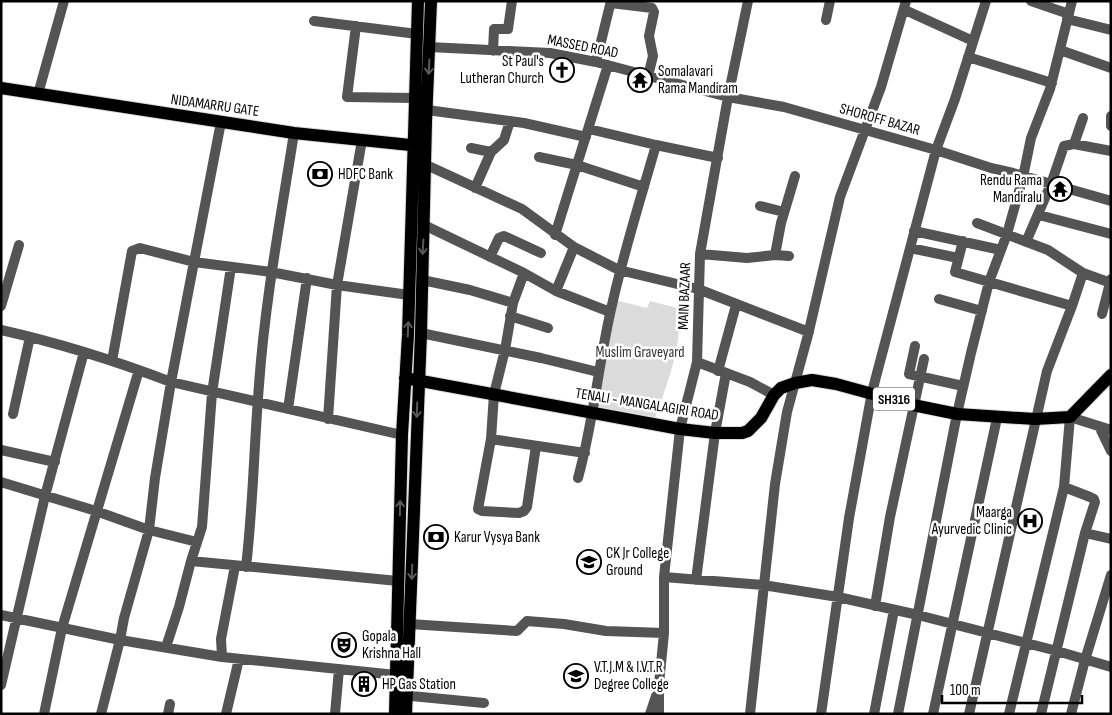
<svg xmlns="http://www.w3.org/2000/svg" width="1112" height="715" font-family="'Sofia Sans Condensed',sans-serif">
<style>
.green{fill:#dbdbdb}
.lines{fill:none;stroke-linecap:round;stroke-linejoin:round}
.major-casing{stroke:#dbdbdb;stroke-width:14}
.minor{stroke:#545454;stroke-width:10}
.major{stroke:#000;stroke-width:12}
.oneway{stroke:#595959}
.labels{text-anchor:middle;stroke-width:5;stroke-linejoin:round;paint-order:stroke}
.shield{fill:#fff;stroke:#4c4c4c;stroke-width:1}
.shield-label{font-size:14px;font-weight:bold;fill:#000}
.street-label{font-size:15px;fill:#000;stroke:#fff}
.poi-label{font-size:15px;fill:#000;stroke:#fff;text-anchor:start}
.park-label{font-size:15px;fill:#323232;stroke:#fff}
</style>
<rect width="100%" height="100%" fill="#fff"/>
<path class="green" d="M615,300L647,308L650,301L677,308C685,340 666,387 655,418L595,406Z"/>
<g class="lines">
<defs>
<path id="major" d="M1,88L294,133L420,146
M405,378L680,429L715,433H742L748,431L761,418L774,395L781,388L795,383L812,380L836,384L913,405L957,414L1035,419L1070,417L1111,375
M395,714L402,435L408,335L418,1
M406,714L421,333L426,122L431,1"/>
</defs>
<use href="#major" class="major-casing"/>
<path class="minor" d="M1031,1L1069,14
M611,3L652,8L654,12L649,36L653,56L648,76
M905,10L973,41
M1067,19L1111,30
M826,20L830,1
M314,21L417,34
M356,26L347,97L414,98
M429,47L550,53L596,62L728,97L784,107L936,150L991,168L1013,173L1111,201
M1060,50L1111,68
M493,51L494,29H508L512,1
M968,57L1052,83
M596,62L611,1
M38,94L64,1
M427,110L524,123L586,137
M1111,116V126
M1074,144L1083,118
M656,145L718,158
M471,148L491,152
M539,157L577,165L644,187
M420,162L522,209L574,247L619,270L698,289L809,332
M475,188L491,152L504,140L510,121
M760,206L784,212
M1039,215L1111,234
M977,223L1048,250L1083,273
M424,225L524,273L556,291L610,312
M914,231L1001,250
M555,235L608,65
M963,241L955,272L1072,306L1083,273L1111,283
M1026,242L1051,184L1064,146L1074,144L1111,151
M910,248L958,258
M700,254L747,258L775,255L789,256
M775,255L781,223L795,176
M490,257L499,238L504,236L541,253
M524,273L513,303L505,350L494,394L491,439L478,509L482,511L519,513L524,511L527,507L536,446
M422,280L470,290L513,303
M556,291L574,247
M939,299L982,311
M1,306L19,245
M1102,314L1111,279
M510,316L548,328
M1,330C59,343 116,361 171,382L402,435
M421,333L541,358L598,372
M915,346L909,374L963,386
M112,361L132,251L140,248L194,262L221,122
M697,362L750,382L774,395
M718,371L736,305
M288,409L307,278
M13,414L30,337
M328,419L337,285L362,140
M1099,426L1111,451
M491,439L585,453
M1,450L55,462
M578,478C593,424 598,368 610,314C622,257 640,201 656,145L589,129
M1,482L96,511L149,530L197,542
M1085,533L1111,539
M191,561L202,527L212,393L231,267
M246,567C253,507 254,446 259,385C265,300 281,216 294,133
M664,577L763,585L838,597L918,615L1057,651L1111,667
M696,580L715,433L726,373
M875,606L890,517L924,359
M1,615L120,640L222,657L396,675
M409,624L517,631L527,621L564,624L606,631L664,633
M166,647L179,607L191,561L398,581
M222,657L221,639L235,566
M1,685L45,496L84,352
M401,695L484,703
M44,714L62,628L139,370
M101,714L120,640L124,618L149,530L155,478L171,382L194,262L271,272L337,285L409,295
M168,714L170,704
M226,714L239,659
M335,714L339,669
M650,714L656,696
M659,714V684L664,633V577L680,429L697,362L700,254L728,97L748,1
M750,714L775,484L787,412L808,335L840,197L881,87L906,1
M821,714L849,518L872,392L936,150L955,99L986,1
M874,714L894,610
M898,714L957,414L971,353L989,282L1007,234L1023,177L1031,138L1050,89L1072,1
M933,714L997,418
M969,714L1047,371L1072,306
M1009,714L1064,487L1070,417L1111,430
M1041,714L1085,533L1095,502L1094,499L1090,497L1064,487
M1071,714L1085,660L1111,575"/>
<use href="#major" class="major"/>
</g>
<defs><path id="oneway-shaft" d="M-6 0H5M1.5-3L5.5 0L1.5 3" fill="none" stroke-width="1.6" stroke-linecap="round" stroke-linejoin="round" transform="scale(1.25)"/></defs>
<g class="oneway">
<use href="#oneway-shaft" transform="translate(429 67) rotate(93)"/>
<use href="#oneway-shaft" transform="translate(423 247) rotate(93)"/>
<use href="#oneway-shaft" transform="translate(408 329) rotate(-88)"/>
<use href="#oneway-shaft" transform="translate(417 410) rotate(92)"/>
<use href="#oneway-shaft" transform="translate(400 508) rotate(-89)"/>
<use href="#oneway-shaft" transform="translate(412 572) rotate(92)"/>
</g>
<defs>
<symbol id="church-ring" viewBox="-11 -11 22 22"><circle r="9.5" fill="#fff" stroke="#000" stroke-width="1.5"/><path d="M-1.2-6h2.4v3.5h3.3v2.4h-3.3V6h-2.4V-.1h-3.3v-2.4h3.3Z" fill="#000"/></symbol>
<symbol id="temple-ring" viewBox="-11 -11 22 22"><circle r="9.5" fill="#fff" stroke="#000" stroke-width="1.5"/><path d="M0-6L5-2H3V0L6.5 2.5H4V6H1.5V3h-3V6H-4V2.5H-6.5L-3 0V-2H-5Z" fill="#000"/></symbol>
<symbol id="bank-ring" viewBox="-11 -11 22 22"><circle r="9.5" fill="#fff" stroke="#000" stroke-width="1.5"/><path d="M-6-4H6V4H-6ZM0-2.3a2.3 2.3 0 1 0 0 4.6a2.3 2.3 0 1 0 0-4.6Z" fill="#000"/></symbol>
<symbol id="hospital-ring" viewBox="-11 -11 22 22"><circle r="9.5" fill="#fff" stroke="#000" stroke-width="1.5"/><path d="M-5-5h3v3.5h4V-5h3V5h-3V1.5h-4V5h-3Z" fill="#000"/></symbol>
<symbol id="university-ring" viewBox="-11 -11 22 22"><circle r="9.5" fill="#fff" stroke="#000" stroke-width="1.5"/><path d="M0-5L7-2L0 1L-7-2ZM-4 1L0 2.5L4 1V4Q0 6-4 4Z" fill="#000"/></symbol>
<symbol id="theatre-ring" viewBox="-11 -11 22 22"><circle r="9.5" fill="#fff" stroke="#000" stroke-width="1.5"/><path d="M-5-5.5Q0-4 5-5.5V0Q5 5 0 6Q-5 5-5 0ZM-3.3-2.5H-1v1.5H-3.3ZM1-2.5H3.3v1.5H1ZM-2.8 1Q0 5.5 2.8 1Z" fill="#000"/></symbol>
<symbol id="building-ring" viewBox="-11 -11 22 22"><circle r="9.5" fill="#fff" stroke="#000" stroke-width="1.5"/><path d="M-4-6H4V6H1V3H-1V6H-4ZM-2.5-4.3h1.7v1.8h-1.7ZM.8-4.3h1.7v1.8H.8ZM-2.5-1h1.7V.8h-1.7ZM.8-1h1.7V.8H.8Z" fill="#000"/></symbol>
</defs>
<g fill-rule="evenodd">
<use href="#church-ring" x="548" y="56" width="28" height="28"/>
<use href="#temple-ring" x="626" y="66" width="28" height="28"/>
<use href="#bank-ring" x="306" y="160" width="28" height="28"/>
<use href="#temple-ring" x="1046" y="175" width="28" height="28"/>
<use href="#hospital-ring" x="1016" y="507" width="28" height="28"/>
<use href="#bank-ring" x="422" y="523" width="28" height="28"/>
<use href="#university-ring" x="575" y="548" width="28" height="28"/>
<use href="#theatre-ring" x="330" y="631" width="28" height="28"/>
<use href="#university-ring" x="562" y="662" width="28" height="28"/>
<use href="#building-ring" x="350" y="670" width="28" height="28"/>
</g>
<g class="labels">
<rect class="shield" x="873" y="387.5" width="42" height="23" rx="4"/>
<g class="shield-label">
<text x="894" y="404">SH316</text>
</g>
<g class="street-label">
<text transform="translate(583 46) rotate(11)" y="5">MASSED ROAD</text>
<text transform="translate(215 105) rotate(8)" y="5">NIDAMARRU GATE</text>
<text transform="translate(880 119) rotate(16)" y="5">SHOROFF BAZAR</text>
<text transform="translate(684 296) rotate(-88)" y="5">MAIN BAZAAR</text>
<text transform="translate(647 404) rotate(9)" y="5">TENALI - MANGALAGIRI ROAD</text>
</g>
<g class="poi-label">
<text x="544" y="66" text-anchor="end">St Paul's<tspan x="544" dy="17">Lutheran Church</tspan></text>
<text x="658" y="76">Somalavari<tspan x="658" dy="17">Rama Mandiram</tspan></text>
<text x="338" y="179">HDFC Bank</text>
<text x="1042" y="185" text-anchor="end">Rendu Rama<tspan x="1042" dy="17">Mandiralu</tspan></text>
<text x="1012" y="517" text-anchor="end">Maarga<tspan x="1012" dy="17">Ayurvedic Clinic</tspan></text>
<text x="454" y="542">Karur Vysya Bank</text>
<text x="606" y="558">CK Jr College<tspan x="606" dy="17">Ground</tspan></text>
<text x="362" y="641">Gopala<tspan x="362" dy="17">Krishna Hall</tspan></text>
<text x="594" y="672">V.T.J.M &amp; I.V.T.R<tspan x="594" dy="17">Degree College</tspan></text>
<text x="382" y="689">HP Gas Station</text>
</g>
<g class="park-label">
<text x="640" y="357">Muslim Graveyard</text>
</g>
</g>
<rect width="1112" height="715" fill="none" stroke="#000000" stroke-width="5"/>
<path d="M942 695v8h140v-8" fill="none" stroke="#000000" stroke-width="2.5"/>
<text x="950" y="695" font-size="15" fill="#000000" stroke="#ffffff" stroke-width="4" paint-order="stroke">100 m</text>
</svg>
